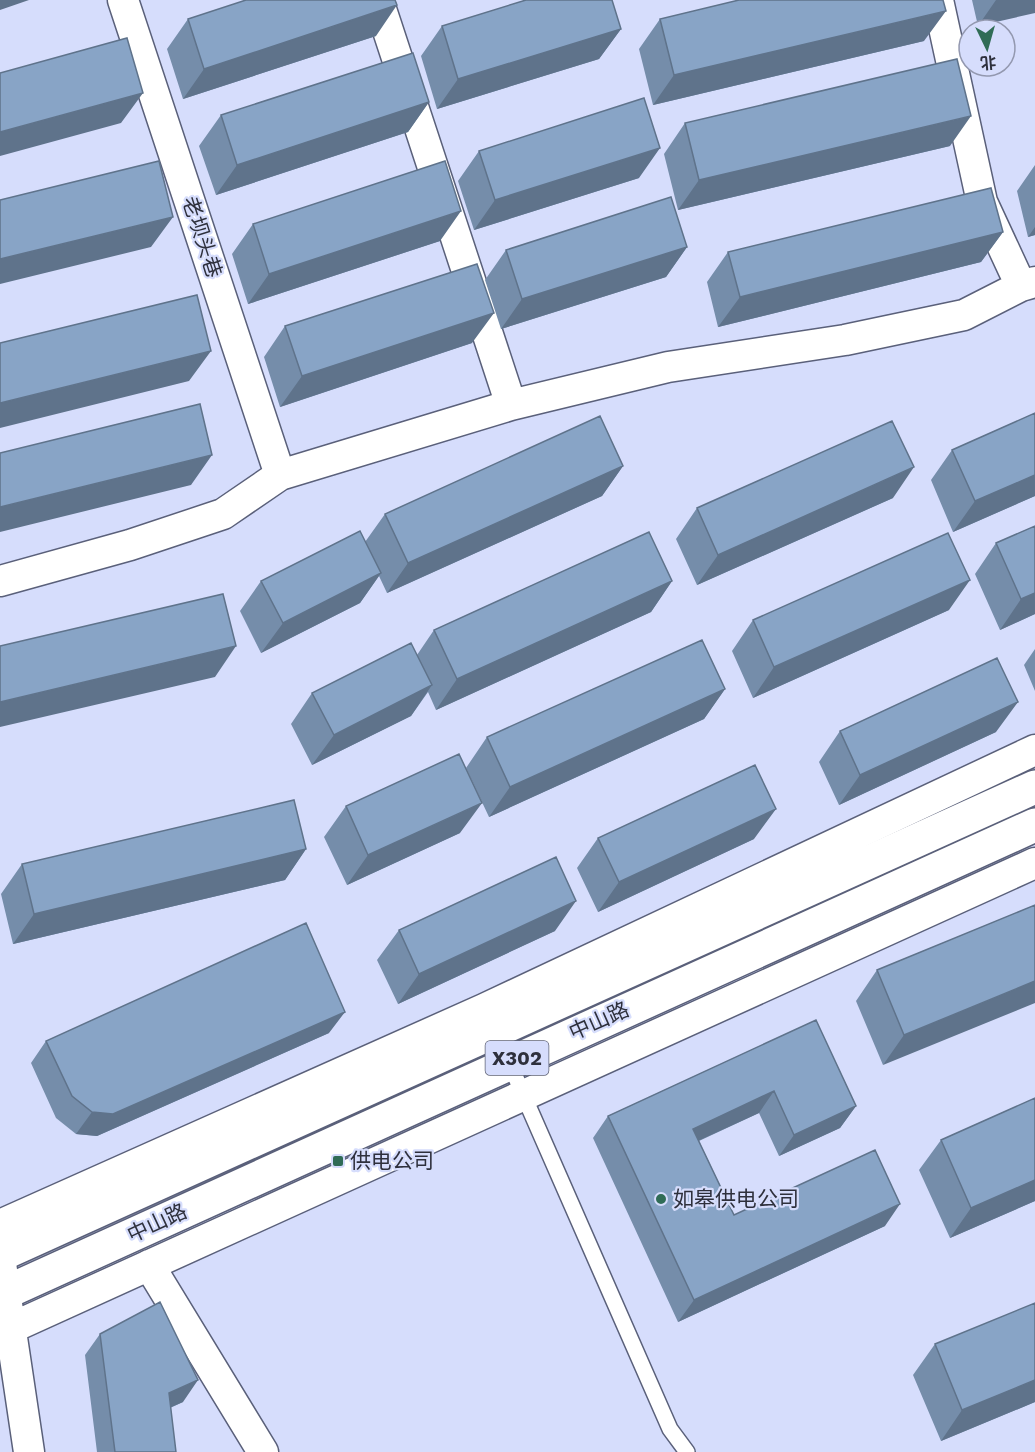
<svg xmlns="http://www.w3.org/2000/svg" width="1035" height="1452" font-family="'Work Sans','Noto Sans SC',sans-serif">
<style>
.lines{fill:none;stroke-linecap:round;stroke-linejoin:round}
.service-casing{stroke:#5a607a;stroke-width:18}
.minor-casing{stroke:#5a607a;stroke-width:33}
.primary-casing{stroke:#5a607a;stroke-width:36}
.service{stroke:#fff;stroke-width:15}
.minor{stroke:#fff;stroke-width:30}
.primary{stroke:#fff;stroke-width:33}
.wall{fill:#758daa}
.shaded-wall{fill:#5f738b}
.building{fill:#88a4c6;stroke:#5f738b;stroke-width:1.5}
.poi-dot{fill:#306c56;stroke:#d6ddfc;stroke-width:2}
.labels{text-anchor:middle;stroke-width:4.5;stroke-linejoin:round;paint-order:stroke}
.shield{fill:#d6ddfc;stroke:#606476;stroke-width:1.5}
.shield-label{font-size:20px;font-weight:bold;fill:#2e303c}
.street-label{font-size:21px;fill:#2e303c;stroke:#d6ddfc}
.poi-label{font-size:21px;fill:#2e303c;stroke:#d6ddfc;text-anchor:start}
</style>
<rect width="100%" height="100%" fill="#d6ddfc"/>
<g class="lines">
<defs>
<path id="service" d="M509,1062L670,1429L687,1452"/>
<path id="minor" d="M123,0L280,475
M378,0L511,405
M938,0L982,202L1021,286L1035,282
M0,581L130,545L223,514L280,475L511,405L668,367L845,340L964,315L1021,286
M0,1225L484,1009L1035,750
M0,1257L29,1452
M149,1265L263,1452
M0,1333L1035,863"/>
<path id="primary" d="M0,1255L1035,787
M0,1295L1035,825"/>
</defs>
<use href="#service" class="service-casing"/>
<use href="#minor" class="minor-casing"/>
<use href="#primary" class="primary-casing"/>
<use href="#service" class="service"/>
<use href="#minor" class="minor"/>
<use href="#primary" class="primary"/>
</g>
<path class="wall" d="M972,0H1035L978,26Z
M188,19L376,36L183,99L167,49Z
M660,19L924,41L653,105L639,49Z
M442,26L621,29L599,59L437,109L421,56Z
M429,102L408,132L216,195L199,146L221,115Z
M685,123L950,146L678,210L664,154Z
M479,151L639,178L474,230L458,181Z
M1035,165V235L1028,237L1017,191Z
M253,224L440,241L248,304L232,254Z
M1003,232L981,262L718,327L707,282L728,252Z
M687,247L666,277L501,329L485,280L506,250Z
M285,326L472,343L280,407L264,357Z
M1035,413V496L953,532L931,480L952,450Z
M623,466L602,496L387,593L379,576L360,603L261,653L240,611L261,581L365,542L385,514Z
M893,498L697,585L676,539L697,508Z
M1035,526V614L1000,630L975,574L996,543Z
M672,581L651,612L436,710L428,692L411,716L312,765L291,724L312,693L417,655L434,630Z
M949,610L753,698L732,651L753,620Z
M1035,649V691L1024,665Z
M725,689L704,719L489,817L466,768L487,737Z
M840,731L996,732L839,805L819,762Z
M346,806L460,833L347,885L324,837Z
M598,838L754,839L598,912L577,868Z
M306,849L285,880L13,944L1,894L22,864Z
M1035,905L883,1065L856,1001L877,970Z
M399,930L555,931L398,1004L377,960Z
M816,1020L856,1106L840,1128L779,1156L759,1113L699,1141L734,1215L885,1226L678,1322L593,1138L608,1116Z
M329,1033L97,1136L76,1134L56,1118L31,1063L46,1041Z
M1035,1098V1201L950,1238L919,1170L941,1140Z
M100,1334L183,1402L170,1408L176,1452H97L85,1355Z
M935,1344L1035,1402L941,1441L913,1375Z"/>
<path class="shaded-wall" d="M0,0H29L0,10Z
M996,0H1035V13L978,26Z
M397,5L376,36L183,99L204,69Z
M946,11L924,41L653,105L674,75Z
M621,29L599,59L437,109L458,79Z
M143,93L121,123L0,156V132Z
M429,102L408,132L216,195L237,165Z
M971,116L950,146L678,210L699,180Z
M660,148L639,178L474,230L495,200Z
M461,211L440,241L248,304L269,274Z
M173,217L151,247L0,284V259Z
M1035,227V235L1028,237Z
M1003,232L981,262L718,327L740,297Z
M687,247L666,277L501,329L522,299Z
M494,313L472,343L280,407L302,376Z
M211,351L189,381L0,428V403Z
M212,455L191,485L0,532V507Z
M623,466L602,496L387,593L408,563Z
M914,467L893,498L697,585L718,555Z
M1035,475V496L953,532L975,501Z
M381,573L360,603L261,653L283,623Z
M970,580L949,610L753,698L774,667Z
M672,581L651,612L436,710L457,679Z
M1035,593V614L1000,630L1021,599Z
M236,646L215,677L0,727V702Z
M432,685L411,716L312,765L334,735Z
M725,689L704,719L489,817L510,787Z
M1018,702L996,732L839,805L860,775Z
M482,803L460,833L347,885L368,855Z
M776,809L754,839L598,912L619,882Z
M306,849L285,880L13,944L34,914Z
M576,901L555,931L398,1004L419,974Z
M1035,981V1003L883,1065L904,1035Z
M345,1012L329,1033L97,1136L76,1134L92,1112Z
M774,1091L759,1113L678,1150L693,1129Z
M856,1106L840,1128L779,1156L794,1135Z
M1035,1180V1201L950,1238L971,1208Z
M900,1204L885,1226L678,1322L694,1300Z
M198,1380L183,1402L153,1415L169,1393Z
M1035,1380V1402L941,1441L962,1410Z"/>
<path class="building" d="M246,0H395L397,5L204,69L188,19Z
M526,0H612L621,29L458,79L442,26Z
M739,0H943L946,11L674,75L660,19Z
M127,38L143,93L0,132V73Z
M413,53L429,102L237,165L221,115Z
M957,59L971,116L699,180L685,123Z
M644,98L660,148L495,200L479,151Z
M159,161L173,217L0,259V200Z
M445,161L461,211L269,274L253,224Z
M991,188L1003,232L740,297L728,252Z
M671,197L687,247L522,299L506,250Z
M477,264L494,313L302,376L285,326Z
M197,295L211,351L0,403V343Z
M200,404L212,455L0,507V453Z
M1035,413V475L975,501L952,450Z
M600,416L623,466L408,563L385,514Z
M892,421L914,467L718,555L697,508Z
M1035,526V593L1021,599L996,543Z
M360,531L381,573L283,623L261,581Z
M649,532L672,581L457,679L434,630Z
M948,533L970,580L774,667L753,620Z
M223,594L236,646L0,702V646Z
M702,640L725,689L510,787L487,737Z
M411,643L432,685L334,735L312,693Z
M997,658L1018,702L860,775L840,731Z
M459,754L482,803L368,855L346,806Z
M755,765L776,809L619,882L598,838Z
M294,800L306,849L34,914L22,864Z
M556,857L576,901L419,974L399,930Z
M1035,905V981L904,1035L877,970Z
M306,923L345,1012L113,1114L92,1112L72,1096L46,1041Z
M816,1020L856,1106L794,1135L774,1091L693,1129L734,1215L875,1150L900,1204L694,1300L608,1116Z
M1035,1098V1180L971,1208L941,1140Z
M160,1302L198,1380L169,1393L176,1452H115L100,1334Z
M1035,1303V1380L962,1410L935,1344Z"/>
<g class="poi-dot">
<rect x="332" y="1155" width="12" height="12" rx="3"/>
<circle cx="661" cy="1199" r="6"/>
</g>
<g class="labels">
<rect class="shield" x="485.5" y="1041" width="63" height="34" rx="4.5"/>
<g class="shield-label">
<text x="517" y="1065">X302</text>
</g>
<g class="street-label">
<text transform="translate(202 237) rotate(72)" y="7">老坝头巷</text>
<text transform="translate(599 1021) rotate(-24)" y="7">中山路</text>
<text transform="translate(157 1223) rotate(-25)" y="7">中山路</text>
</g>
<g class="poi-label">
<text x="350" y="1168">供电公司</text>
<text x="673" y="1206">如皋供电公司</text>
</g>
</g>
<g transform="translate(987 48) rotate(175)"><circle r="28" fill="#d6ddfc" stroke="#9398af" stroke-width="1.5"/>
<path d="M0-4.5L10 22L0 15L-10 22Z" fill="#306c56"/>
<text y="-9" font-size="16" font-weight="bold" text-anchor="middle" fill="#2e303c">北</text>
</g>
</svg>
